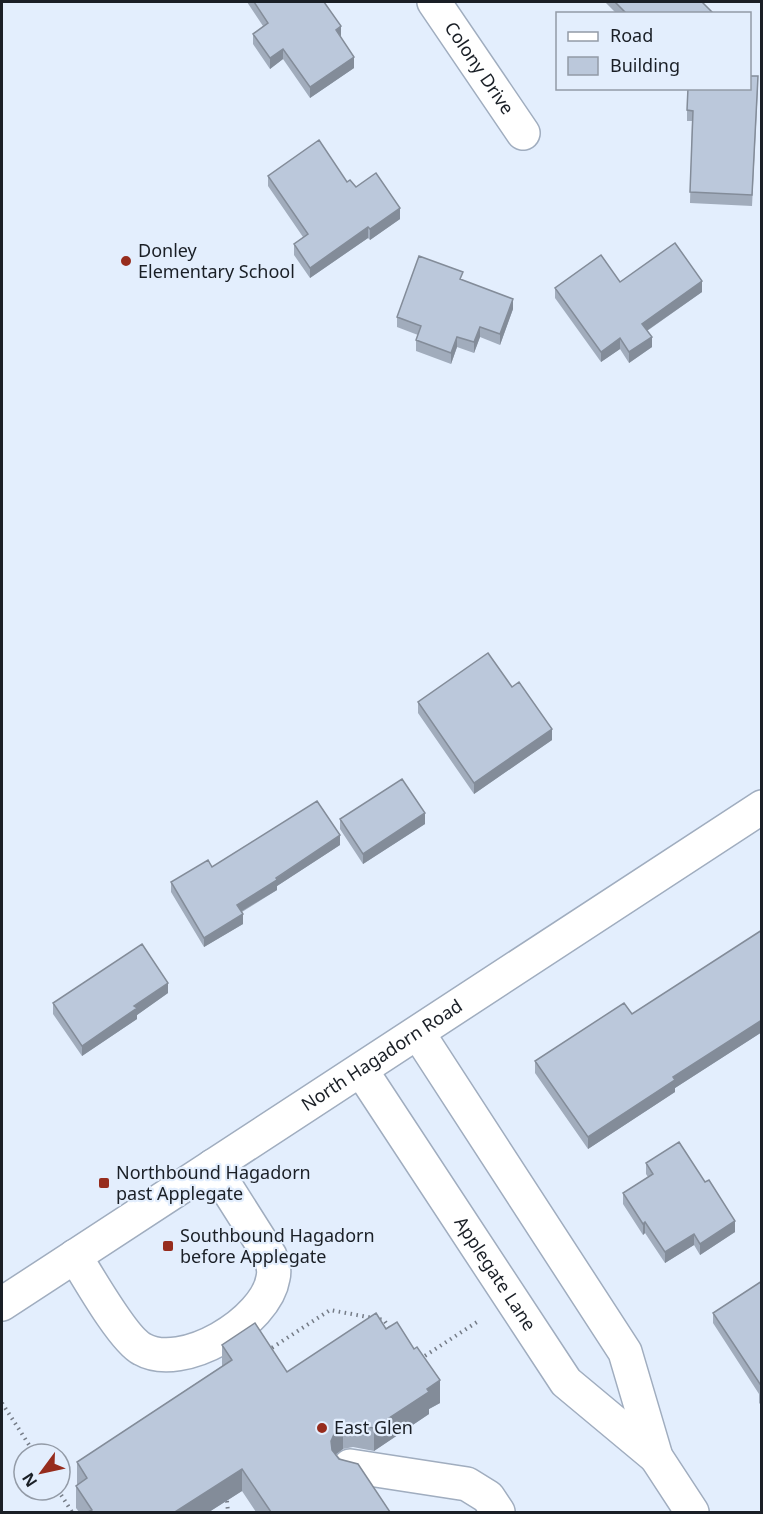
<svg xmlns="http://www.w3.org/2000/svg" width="763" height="1514" font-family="'Noto Sans',sans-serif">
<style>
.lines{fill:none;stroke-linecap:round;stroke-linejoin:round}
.minor-casing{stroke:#a0adbf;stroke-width:36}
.path{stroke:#757c87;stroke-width:4;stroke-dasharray:1.5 4.5;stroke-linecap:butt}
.minor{stroke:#fff;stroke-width:33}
.wall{fill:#a1acbc}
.shaded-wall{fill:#838c99}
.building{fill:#bbc8db;stroke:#838c99;stroke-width:1.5}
.poi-dot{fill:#962c1d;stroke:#e3eefd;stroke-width:2}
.labels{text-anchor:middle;stroke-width:4.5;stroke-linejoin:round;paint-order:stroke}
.street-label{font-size:18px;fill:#1a1f26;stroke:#e3eefd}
.poi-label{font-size:18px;fill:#1a1f26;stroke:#e3eefd;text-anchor:start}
</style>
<rect width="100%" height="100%" fill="#e3eefd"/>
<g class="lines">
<defs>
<g id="minor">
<path id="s1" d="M434,2L523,133"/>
<path d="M418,1033L625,1352L656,1457L692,1512"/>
<path id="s2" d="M361,1070L566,1382L656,1457"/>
<path d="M75,1256C88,1277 123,1339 142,1349C182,1372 266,1322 273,1278C275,1270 273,1264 270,1256L213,1166"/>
<path id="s3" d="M2,1304L762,807"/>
<path d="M350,1466L467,1484L488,1497L498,1512"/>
</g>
</defs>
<use href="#minor" class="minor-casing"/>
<path class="path" d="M267,1351L330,1310L384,1320L391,1331
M420,1359L477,1322
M2,1403L35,1454
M58,1490L72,1512
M227,1501L228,1512"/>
<use href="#minor" class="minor"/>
</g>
<path class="wall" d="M247,2H324L354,68L310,98L283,59L270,69L253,44V34L263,26Z
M605,2H702L714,14H617Z
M758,87L752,206L690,203L692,121H687V110Z
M268,176L347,182L400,219L370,240L368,238L310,278L294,255V244L303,237L268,186Z
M463,280L513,309L500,345L480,337L474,353L457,347L451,364L416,351V340L418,335L397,327V317Z
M620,282L702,292L647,331L652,347L629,363L620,349L601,362L555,298V288Z
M418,702L552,740L474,794L418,713Z
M340,819L425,824L363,864L340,829Z
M340,845L277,886V890L242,912L243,924L204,947L171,892V882L212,867Z
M762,930V1032L675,1088V1092L588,1149L535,1073V1061L632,1014Z
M168,993L137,1015V1019L82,1056L53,1014V1003Z
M646,1163L735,1232L700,1255L694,1245L665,1263L645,1233L643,1235L623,1204V1193L648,1177L646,1174Z
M762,1281V1406L759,1403V1394L713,1323V1313Z
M386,1329L440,1403L429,1409V1414L374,1451L353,1447L343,1449L336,1454L390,1512H256L242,1491L209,1512H79L76,1508V1486L77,1485V1462L222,1366V1345L287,1372Z"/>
<path class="shaded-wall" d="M341,26V37L336,30Z
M283,49V59L270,69V58Z
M354,57V68L310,98V87Z
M400,208V219L370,240V229Z
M368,227V238L310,278V268Z
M702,281V292L642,334V324Z
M513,299V309L500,345V334Z
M480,327V337L474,353V342Z
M457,337V347L451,364V353Z
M652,337V347L629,363V352Z
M620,338V349L601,362V352Z
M552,729V740L474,794V783Z
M425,813V824L363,864V854Z
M340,835V845L277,886V890L237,914V905Z
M243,914V924L204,947V938Z
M168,983V993L137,1015V1019L82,1056V1046L134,1006Z
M762,1020V1032L675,1088V1092L588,1149V1137L673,1077Z
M735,1221V1232L700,1255V1244Z
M645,1222V1233L643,1235V1224Z
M694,1234V1245L665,1263V1252Z
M440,1380V1403L429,1409V1414L374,1451V1428L427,1389Z
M343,1427V1449L335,1455L331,1464V1441L335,1432Z
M242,1469V1491L209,1512H175Z"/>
<path class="building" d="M254,2H324L341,26L336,30L354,57L310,87L283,49L270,58L253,34L268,23Z
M615,2H702L714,14H627Z
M750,76H758L752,195L690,192L693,111L687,110L688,88H750Z
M319,140L347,182L350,180L356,187L376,173L400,208L370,229L368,227L310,268L294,244L308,234L268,176Z
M675,243L702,281L642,324L652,337L629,352L620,338L601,352L555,288L601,255L620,282Z
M419,256L463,272L460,279L513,299L500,334L480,327L474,342L457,337L451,353L416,340L421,326L397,317Z
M488,653L512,687L519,682L552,729L474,783L418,702Z
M402,779L425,813L363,854L340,819Z
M317,801L340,835L276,878L277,880L237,905L243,914L204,938L171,882L208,860L212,867Z
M762,930V1020L673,1077L675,1080L588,1137L535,1061L624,1003L632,1014Z
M142,944L168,983L134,1006L137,1008L82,1046L53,1003Z
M679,1142L705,1182L709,1180L735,1221L700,1244L694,1234L665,1252L645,1222L643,1224L623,1193L653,1174L646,1163Z
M762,1281V1387L713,1313Z
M376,1313L386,1329L397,1322L414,1349L417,1347L440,1380L427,1389L429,1392L374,1428L353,1425L343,1427L335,1432L331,1441L332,1450L339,1459L358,1464L390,1512H271L242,1469L175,1512H88L92,1510L76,1486L87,1478L77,1462L232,1360L222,1345L255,1323L287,1372Z"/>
<g class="poi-dot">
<circle cx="126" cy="261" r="6"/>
<rect x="98" y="1177" width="12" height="12" rx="3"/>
<rect x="162" y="1240" width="12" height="12" rx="3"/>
<circle cx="322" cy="1428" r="6"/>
</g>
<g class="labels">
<g class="street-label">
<text dy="6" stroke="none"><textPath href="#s1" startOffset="80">Colony Drive</textPath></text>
<text dy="6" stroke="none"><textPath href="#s3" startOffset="454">North Hagadorn Road</textPath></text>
<text dy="6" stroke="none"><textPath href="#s2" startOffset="244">Applegate Lane</textPath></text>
</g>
<g class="poi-label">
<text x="138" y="257">Donley<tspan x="138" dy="21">Elementary School</tspan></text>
<text x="116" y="1179">Northbound Hagadorn<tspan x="116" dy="21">past Applegate</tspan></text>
<text x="180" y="1242">Southbound Hagadorn<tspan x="180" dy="21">before Applegate</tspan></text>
<text x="334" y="1434">East Glen</text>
</g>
</g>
<rect width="763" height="1514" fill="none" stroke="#1a1f26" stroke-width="6"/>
<rect x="556" y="12" width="195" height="78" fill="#e3eefd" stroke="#939ba7" stroke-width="1.5"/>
<rect x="568" y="32" width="30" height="9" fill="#ffffff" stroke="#939ba7" stroke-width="1.5"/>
<text x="610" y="42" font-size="18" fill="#1a1f26">Road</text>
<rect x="568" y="57" width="30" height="18" fill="#bbc8db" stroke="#939ba7" stroke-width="1.5"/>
<text x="610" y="72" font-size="18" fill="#1a1f26">Building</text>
<g transform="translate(42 1472) rotate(237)"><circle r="28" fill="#e3eefd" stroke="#939ba7" stroke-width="1.5"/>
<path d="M0-4.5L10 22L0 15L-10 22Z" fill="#962c1d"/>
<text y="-9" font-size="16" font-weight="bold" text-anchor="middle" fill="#1a1f26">N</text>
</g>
</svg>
